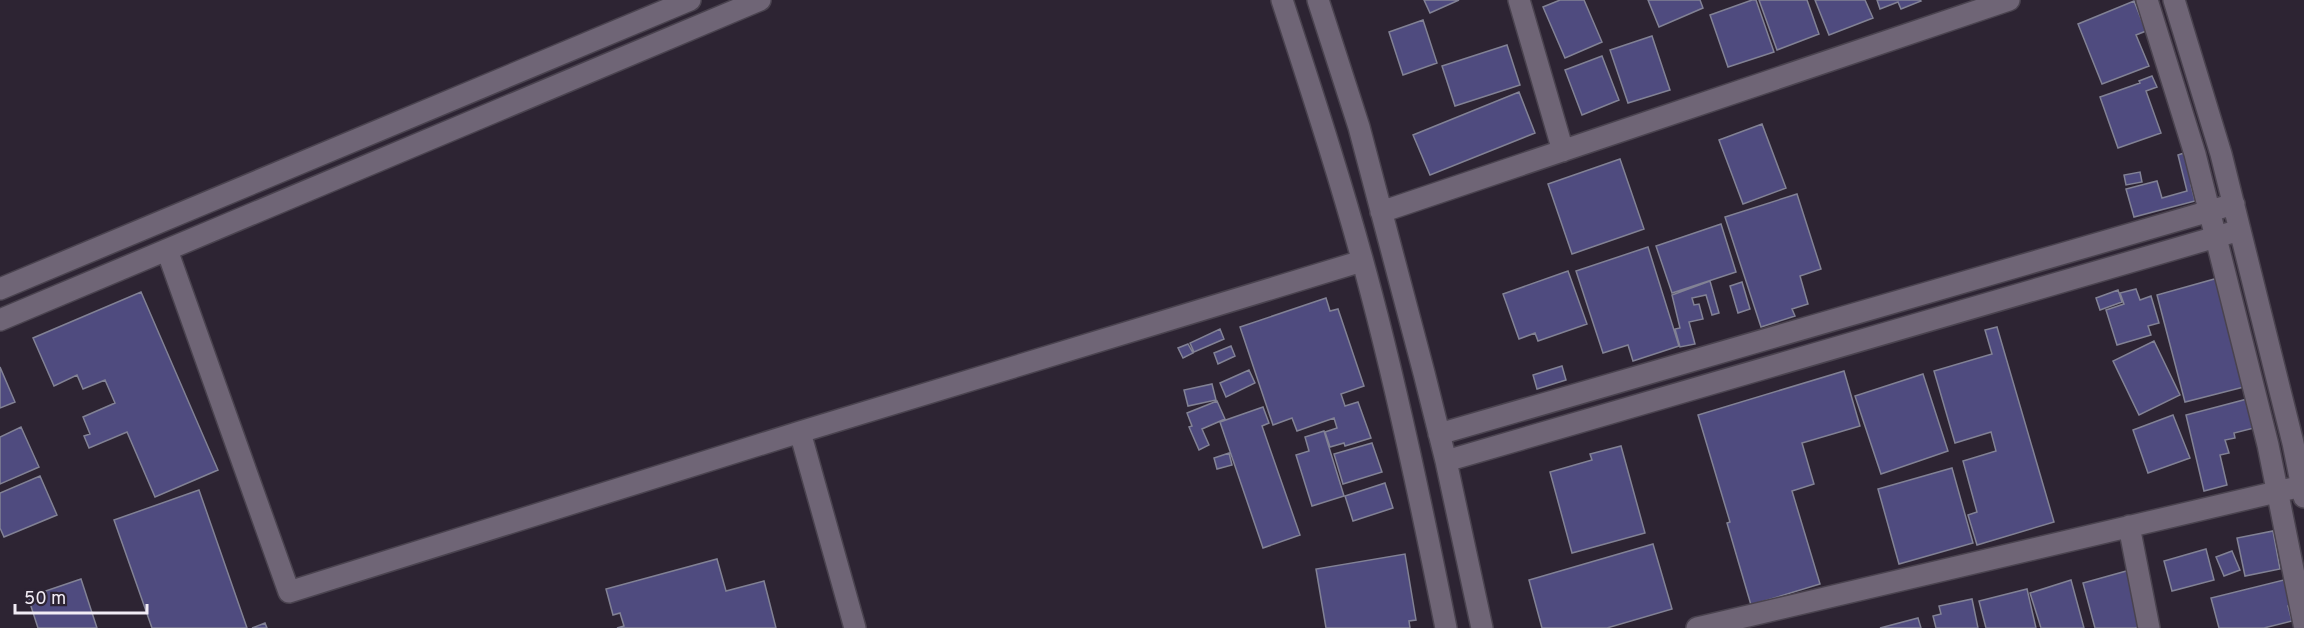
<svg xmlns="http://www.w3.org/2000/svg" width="2304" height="628" font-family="Overpass,sans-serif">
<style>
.building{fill:#4f4b7f;stroke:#828295;stroke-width:1.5}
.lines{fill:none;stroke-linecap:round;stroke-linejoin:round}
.minor-casing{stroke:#4a434f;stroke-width:24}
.minor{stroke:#6f6576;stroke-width:21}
</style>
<rect width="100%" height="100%" fill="#2d2433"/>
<path class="building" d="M1424,0H1459L1430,13Z
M1560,0H1584L1602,42L1565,58L1543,7Z
M1648,0H1700L1703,8L1659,27Z
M1752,0H1756L1774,52L1728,67L1710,15Z
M1759,0H1807L1819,34L1777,50Z
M1815,0H1865L1873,18L1829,35Z
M1877,0H1920L1921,1L1901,9L1898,2L1880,9Z
M2134,1L2146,31L2136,35L2149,66L2102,84L2078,24Z
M1423,20L1437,63L1403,75L1389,32Z
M1652,36L1670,90L1628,103L1610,50Z
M1507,45L1520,85L1455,106L1442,66Z
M1602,56L1619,100L1582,115L1565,70Z
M2152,76L2157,87L2146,91L2161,133L2118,148L2100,97L2140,83L2139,81Z
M1519,92L1535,133L1430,175L1413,135Z
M1762,124L1786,188L1743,204L1719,140Z
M2184,153L2200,184L2191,185L2195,201L2134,217L2126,189L2157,181L2162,198L2187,191L2178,155Z
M1620,159L1644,229L1572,254L1548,184Z
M2140,172L2142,182L2126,185L2124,175Z
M1797,194L1821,269L1800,276L1808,304L1792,309L1795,316L1761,327L1725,217Z
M1721,224L1736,272L1672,293L1656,246Z
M1648,247L1679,346L1633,361L1628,345L1603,353L1576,271Z
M1568,271L1587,324L1538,341L1535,333L1519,339L1503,294Z
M2218,278L2248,386L2185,402L2157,295Z
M1710,281L1719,313L1712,315L1706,295L1692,298L1694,305L1699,304L1703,319L1689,322L1695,344L1680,347L1675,329L1680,328L1672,295Z
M1742,282L1750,309L1738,313L1730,286Z
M2136,289L2140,300L2151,296L2159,323L2148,326L2151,335L2117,345L2106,310L2124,304L2120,293Z
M2118,290L2122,302L2100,310L2096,298Z
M141,292L218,470L155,497L127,432L89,448L84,436L90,434L83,417L115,403L105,380L83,389L77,375L54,386L33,338Z
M1326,298L1330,311L1338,309L1364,386L1341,394L1345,406L1358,402L1371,438L1345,446L1344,443L1330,447L1325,432L1337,428L1334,418L1297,431L1292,418L1273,425L1240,327Z
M1997,327L2054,522L1977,545L1968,515L1977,512L1963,461L1996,451L1991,432L1955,443L1934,371L1992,354L1985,330Z
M1220,329L1224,339L1194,352L1190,343Z
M2154,341L2180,395L2139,415L2113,361Z
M1188,344L1193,353L1183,358L1178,348Z
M1231,346L1235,356L1218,364L1214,353Z
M1562,366L1566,380L1537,389L1533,375Z
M0,367L15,402L0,408Z
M1249,370L1255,383L1226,397L1220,383Z
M1844,371L1860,426L1802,443L1814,484L1792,491L1820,584L1751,605L1727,523L1730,522L1698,415Z
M1923,374L1948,451L1881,474L1855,396Z
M1212,384L1216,400L1188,406L1184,390Z
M2251,398L2258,427L2234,433L2235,438L2225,440L2229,453L2220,455L2227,485L2204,491L2186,415Z
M1217,401L1225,419L1202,429L1209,445L1199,450L1189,427L1192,426L1187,413Z
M1263,407L1269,423L1262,426L1300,535L1263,548L1220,422Z
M2173,415L2190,458L2148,473L2133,430Z
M21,427L39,467L0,484V437Z
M1324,431L1344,496L1312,506L1296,455L1309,451L1305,437Z
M1372,443L1382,472L1343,484L1334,454Z
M1621,446L1645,533L1572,553L1550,472L1592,460L1590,454Z
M1229,453L1232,465L1217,469L1214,458Z
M1952,468L1973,543L1899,564L1878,489Z
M40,476L57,515L4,537L0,528V493Z
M1385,483L1393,508L1353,521L1345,496Z
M199,490L247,628H152L114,520Z
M2273,531L2280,569L2245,576L2237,538Z
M1653,544L1672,609L1607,628H1542L1529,580Z
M2206,549L2214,580L2172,591L2164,561Z
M2232,551L2240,570L2224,576L2216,557Z
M1405,554L1416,620L1409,621L1410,628H1326L1316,569Z
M717,559L726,591L764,581L776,628H617L624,626L620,613L613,615L606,589Z
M2130,570L2144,626L2135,628H2095L2083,583Z
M81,579L97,628H38L28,597Z
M2288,579L2294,604L2288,606L2292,621L2264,628H2219L2211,598Z
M2071,580L2084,628H2041L2030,593Z
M2027,589L2036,628H1986L1979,601Z
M1972,599L1978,628H1936L1933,616L1941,614L1939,606Z
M1918,618L1921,628H1880Z
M265,623L267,628H252Z"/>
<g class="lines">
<defs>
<path id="minor" d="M1282,0C1314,98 1346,196 1372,296C1401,406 1424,517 1446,628
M1318,0L1359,127L1424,373L1446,461L1482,628
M1519,0L1563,151
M2147,0L2195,154L2268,445L2304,624
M2174,0L2221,154L2293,443L2304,497
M1381,212L2009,0
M167,250L289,592L800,432L1362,261
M0,289L690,0
M0,320L760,0
M800,432L855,628
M1439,434L2234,204
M1446,461L2240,230
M2129,526L2149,628
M1697,628L2302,486"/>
</defs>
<use href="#minor" class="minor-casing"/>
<use href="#minor" class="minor"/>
</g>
<path d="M15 604v9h132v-9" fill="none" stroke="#f1ecf5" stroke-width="3"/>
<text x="24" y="604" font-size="18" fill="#f1ecf5" stroke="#2d2433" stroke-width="4.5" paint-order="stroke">50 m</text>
</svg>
